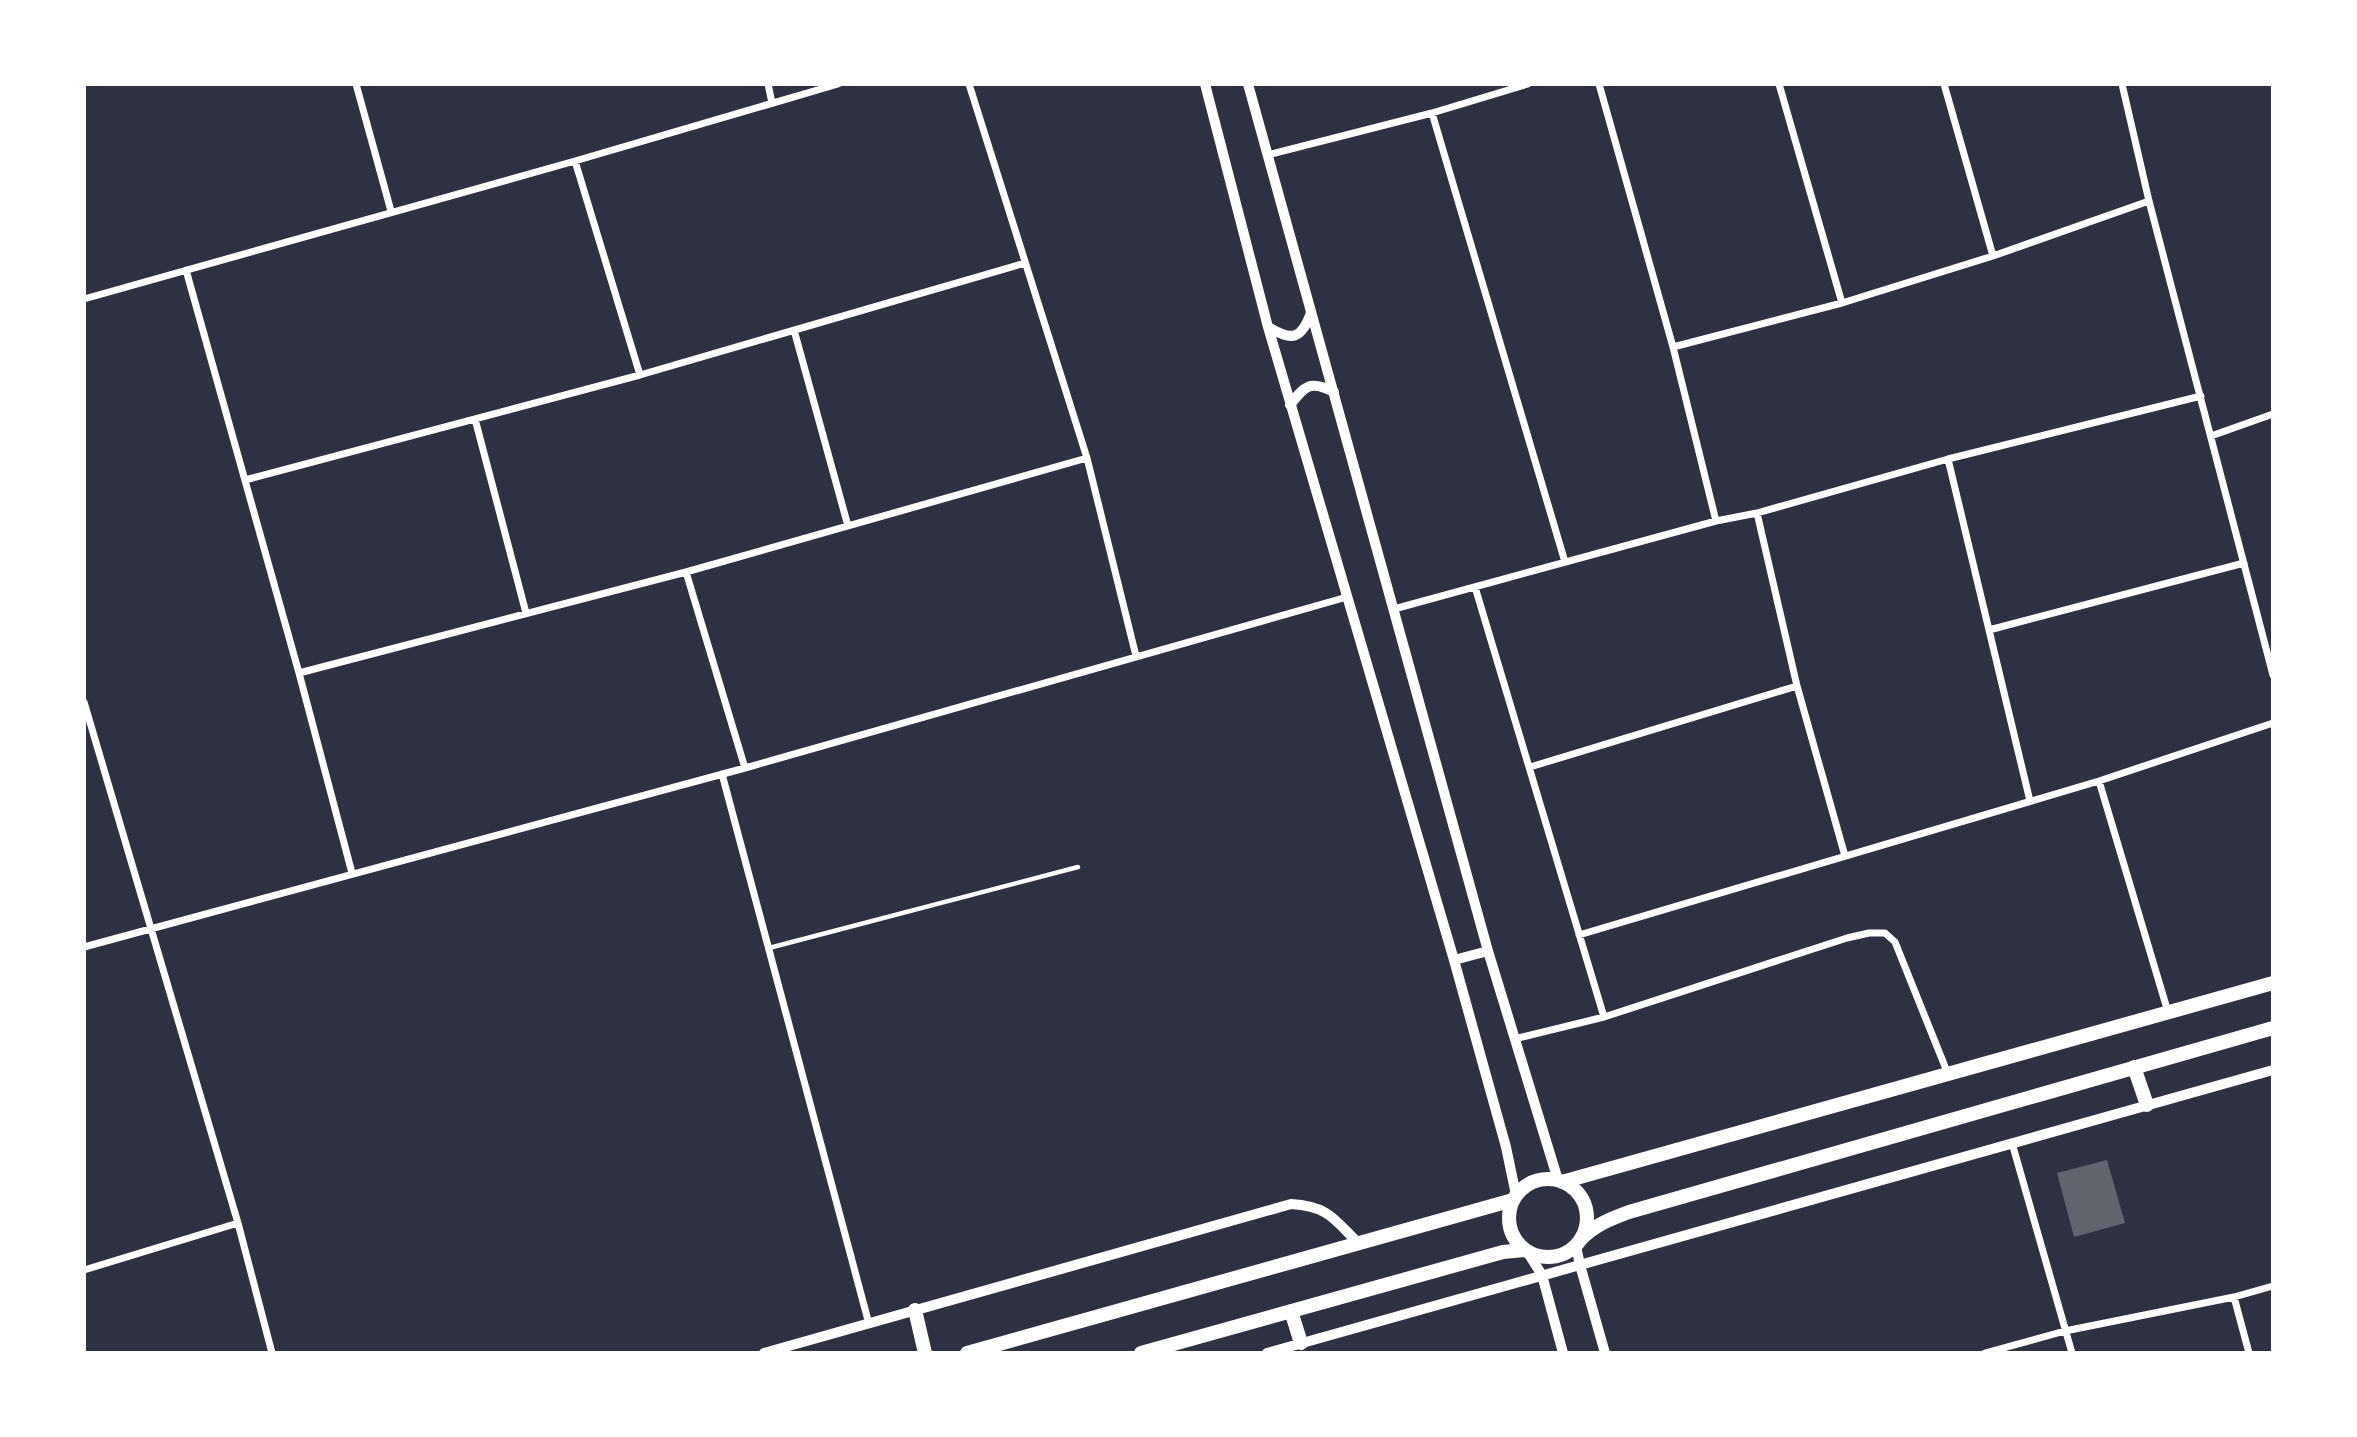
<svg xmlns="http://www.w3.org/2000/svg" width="2357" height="1437" font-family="'Sofia Sans Condensed',sans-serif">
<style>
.building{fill:#626471}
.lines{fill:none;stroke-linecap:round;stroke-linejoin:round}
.service{stroke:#fff;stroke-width:4.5}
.minor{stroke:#fff;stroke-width:7}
.tertiary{stroke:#fff;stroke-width:10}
.primary{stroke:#fff;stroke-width:14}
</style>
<rect width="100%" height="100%" fill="#2d3142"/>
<path class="building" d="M2107,1160L2125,1223L2074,1237L2057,1173Z"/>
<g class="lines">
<path class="service" d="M769,948L1078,867"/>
<path class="minor" d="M356,84L391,211
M768,84L772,103
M969,84L1087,458L1136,656
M1599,84L1673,347L1716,521
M1779,84L1842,303
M1944,84L1993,256
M2122,84L2149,201L2273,675
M1432,113L1565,562
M1268,155L1432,113L1528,84
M575,161L640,375
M186,270L299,673L352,873
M84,299L575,161L838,84
M794,330L848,526
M1673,347L1842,303L1993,256L2149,201
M475,419L526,613
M2211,436L2273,414
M1948,459L2030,801
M245,480L640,375L1025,263
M1757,513L1797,686L1845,856
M686,572L745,768
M1475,587L1604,1017
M1394,609L1716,521L1757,513L1948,459L2201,396
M1989,630L2244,563
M299,673L686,572L1087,458
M84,702L238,1223L272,1353
M1530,767L1797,686
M722,774L869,1324
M2099,781L2168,1012
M1579,935L2099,781L2273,723
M84,947L745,768L1347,597
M1514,1039L1604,1017L1847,938L1869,933H1885L1895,942L1948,1074
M2012,1143L2072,1353
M84,1270L238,1223
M2234,1297L2249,1353
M1985,1353L2065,1331L2234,1297L2273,1286"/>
<path class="tertiary" d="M1205,84L1268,327L1454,960L1506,1147L1516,1195
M1248,84L1488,951L1558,1180
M1268,327C1292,341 1301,340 1311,313
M1290,405C1305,385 1311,380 1334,392
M1454,960L1488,951
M1576,1246L1580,1265L1605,1353
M1528,1253L1542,1275L1563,1353
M764,1353L1291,1204C1328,1206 1334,1219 1359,1244
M1267,1353L2273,1070"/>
<path class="primary" d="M2134,1067L2147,1105
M1509 1218a39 39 0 1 1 78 0a39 39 0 1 1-78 0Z
M1562,1182L2273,983
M1581,1239C1595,1225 1610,1219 1629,1212L2273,1028
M915,1310L925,1353
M1291,1311L1301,1343
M967,1353L1513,1200
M1141,1353L1503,1252L1524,1250"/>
</g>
<rect width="2357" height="1437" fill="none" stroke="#ffffff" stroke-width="172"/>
</svg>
